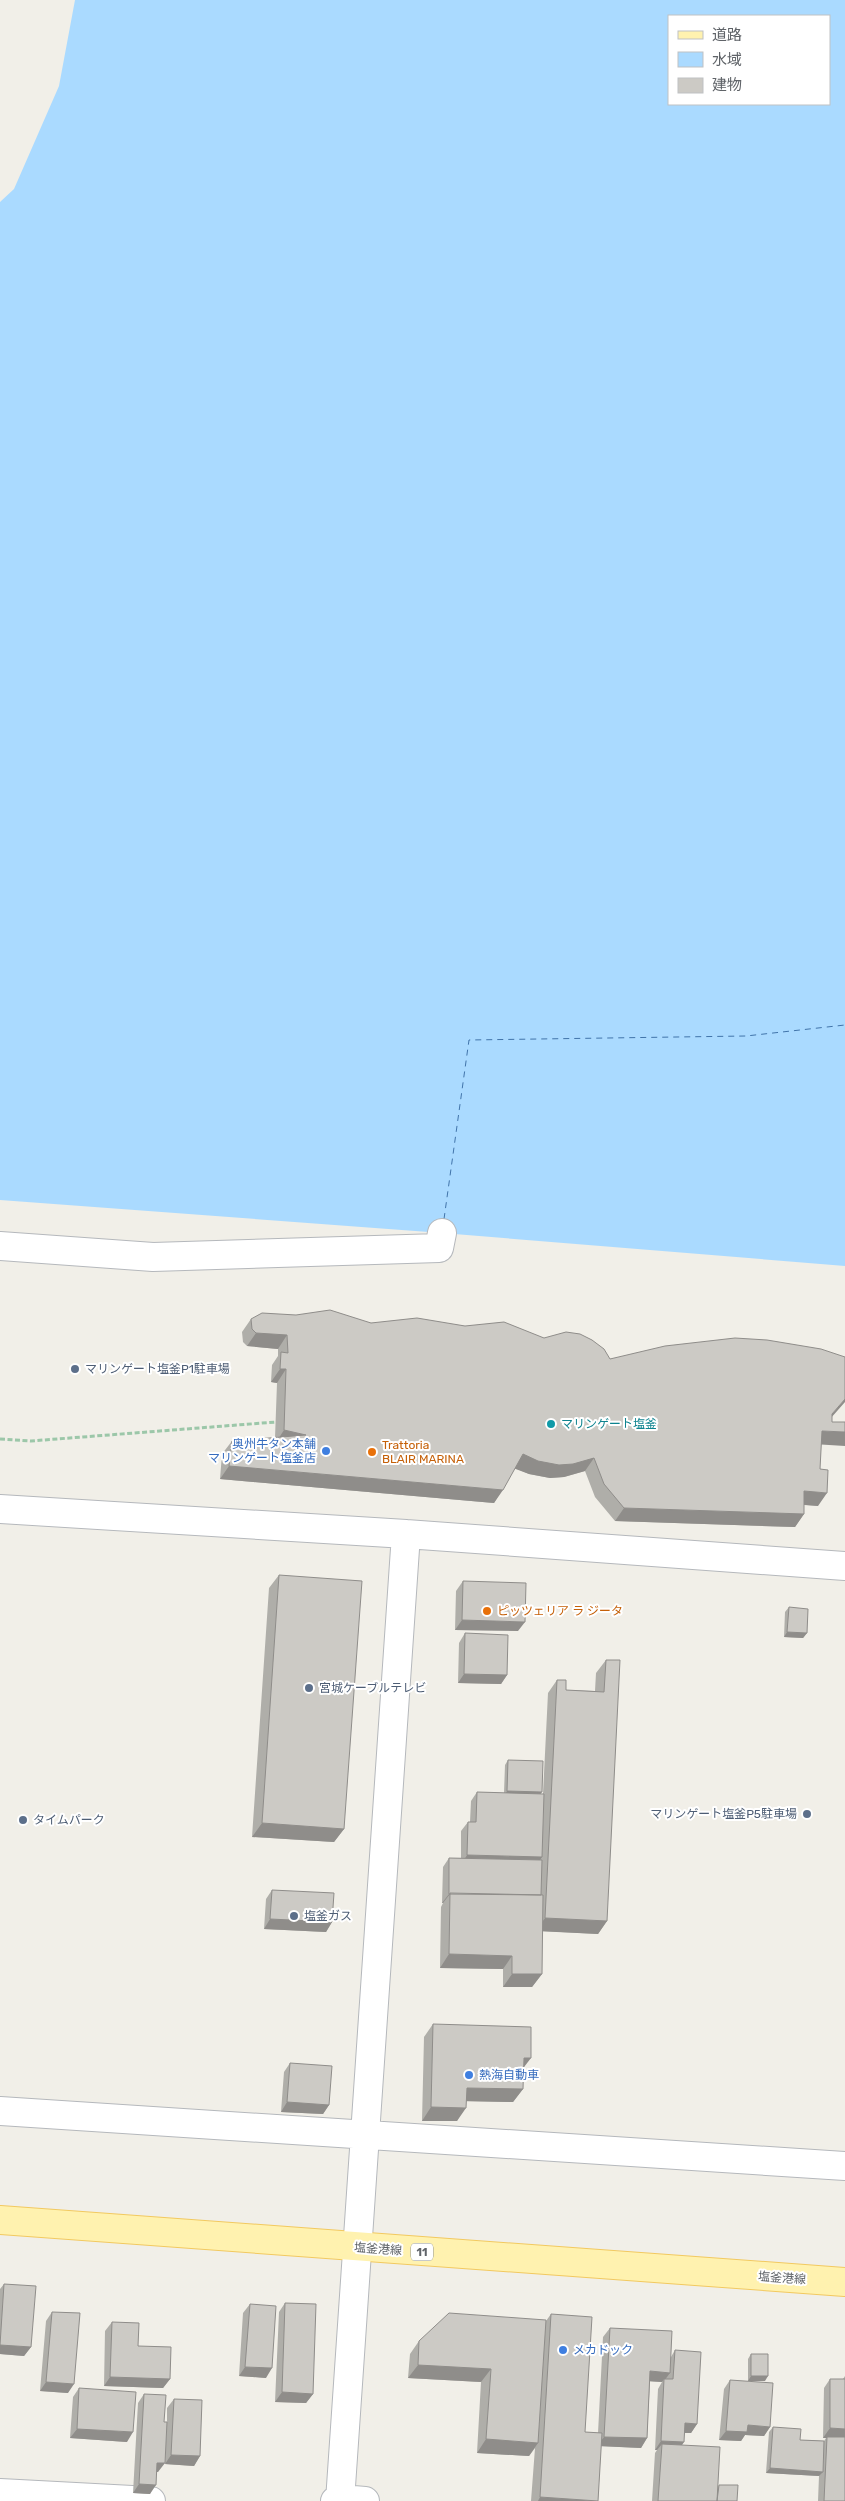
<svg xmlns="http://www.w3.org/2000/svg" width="845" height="2501" font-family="Rubik,'Noto Sans JP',sans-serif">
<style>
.water{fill:#aadaff;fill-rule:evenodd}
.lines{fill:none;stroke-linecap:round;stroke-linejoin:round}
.ferry{stroke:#4174aa;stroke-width:1;stroke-dasharray:6 5;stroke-linecap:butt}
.minor-casing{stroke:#b5b8bc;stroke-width:30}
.major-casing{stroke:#f2c960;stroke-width:30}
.path{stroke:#9cc7a9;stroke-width:3;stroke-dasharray:5 2.5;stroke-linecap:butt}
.minor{stroke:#fff;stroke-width:28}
.major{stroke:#fff2af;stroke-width:28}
.wall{fill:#afaea9}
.shaded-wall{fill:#8f8d8a}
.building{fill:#cccac5;stroke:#8f8d8a}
.service-dot{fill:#5c6f8a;stroke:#fff;stroke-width:2}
.culture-dot{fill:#0f9aa8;stroke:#fff;stroke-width:2}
.shop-dot{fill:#3f7fe0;stroke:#fff;stroke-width:2}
.food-dot{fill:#e8710a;stroke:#fff;stroke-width:2}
.labels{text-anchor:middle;stroke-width:4;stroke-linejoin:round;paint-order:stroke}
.shield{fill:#fff;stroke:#8f9295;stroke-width:1}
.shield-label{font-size:11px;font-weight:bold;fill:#5f6368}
.service-label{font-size:12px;fill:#4e5e75;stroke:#fff;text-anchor:start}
.culture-label{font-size:12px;fill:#0d838f;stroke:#fff;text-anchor:start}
.shop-label{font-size:12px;fill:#366cbe;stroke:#fff;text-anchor:start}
.food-label{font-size:12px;fill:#c56008;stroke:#fff;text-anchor:start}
.street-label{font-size:12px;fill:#5f6368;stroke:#fff}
</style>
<rect width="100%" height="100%" fill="#f1efe8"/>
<path class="water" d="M75,0H845V1266L442,1233L0,1200V202L14,189L59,86ZM669,16H829V104H669Z"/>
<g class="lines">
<path class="ferry" d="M444,1219L469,1040L746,1036L845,1025"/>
<defs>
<path id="minor" d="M0,1246L153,1257L439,1248L442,1233
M0,1509L406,1534L845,1566
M0,2111L845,2166
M0,2493L151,2501
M335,2501L341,2499L365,2501
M340,2501L406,1534"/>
<path id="major" d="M0,2220L845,2282"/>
</defs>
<use href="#minor" class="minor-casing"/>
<use href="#major" class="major-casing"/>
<path class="path" d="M0,1439L31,1441L276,1422"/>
<use href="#minor" class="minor"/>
<use href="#major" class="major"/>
</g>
<path class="wall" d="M251,1319L465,1326L544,1338L610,1359L832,1417L821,1445L818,1506L804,1505V1514L795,1527L615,1521L595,1497L585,1471L564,1477L550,1478L529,1474L515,1468L494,1503L220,1479L222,1454L232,1441L275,1438L277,1383L271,1382L272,1365L278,1356V1349L247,1346L243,1342L242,1332Z
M279,1575L344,1829L334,1842L252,1837L269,1588Z
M463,1581L518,1631L455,1630L456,1591Z
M789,1607L807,1633L803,1638L784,1637L785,1612Z
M465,1633L507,1675L501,1684L458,1683L459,1643Z
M606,1660L607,1921L598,1934L542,1931V1974L532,1987H503V1969L440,1968L441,1907L443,1903H442L443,1867L449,1858H461V1831L468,1822H470L471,1801L477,1792L504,1793L505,1765L508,1760L541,1794H543L548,1693L557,1680L566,1690L595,1691L596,1673Z
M272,1890L332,1922L326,1932L264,1929L266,1899Z
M433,2024L523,2068V2089L513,2102L466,2101L457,2121H422L424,2037Z
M290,2063L329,2105L323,2114L281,2112L284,2072Z
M4,2284L31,2347L24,2356L0,2354V2289Z
M285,2303L313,2394L306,2403L275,2402L279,2312Z
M250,2304L266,2378L239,2376L243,2313Z
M52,2312L68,2393L40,2391L46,2321Z
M551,2314L585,2432L598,2433L603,2337L610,2328L671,2357L675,2350L697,2424L691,2433H685L682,2445L718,2486L737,2501H652L655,2453L657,2450H655L658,2389L662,2382L650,2381L647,2438L641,2448L601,2446L598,2501H531L535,2448L529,2456L477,2453L481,2382L408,2378L410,2354L419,2341L546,2321Z
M112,2322L138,2346L170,2379L163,2388L104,2386L105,2331Z
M751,2354L765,2381H748V2359Z
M845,2376V2501H818L819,2476L766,2473L769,2432L773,2427L800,2440L824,2441L826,2438H823L824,2388L830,2379H843Z
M730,2380L770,2427L764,2436L745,2435L741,2441L719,2440L724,2389Z
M79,2388L127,2442L70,2438L73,2397Z
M144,2394L164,2422H167V2408L174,2399L200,2456L194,2466L165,2464L166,2427L158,2472H157L150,2494L133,2493L138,2403Z"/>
<path class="shaded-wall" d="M256,1333L287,1335L278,1349L247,1346Z
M280,1369H286L277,1383L271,1382Z
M845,1399V1402L823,1427L832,1414Z
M284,1430L306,1435L275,1444Z
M822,1431L845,1432V1446L813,1444Z
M523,1454L594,1458L585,1471L564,1477L550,1478L529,1474L513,1468Z
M229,1466L503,1490L494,1503L220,1479Z
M804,1491L827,1493L818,1506L795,1504Z
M624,1508L804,1514L795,1527L615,1521Z
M462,1620L525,1622L518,1631L455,1630Z
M787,1632L807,1633L803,1638L784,1637Z
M464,1674L507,1675L501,1684L458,1683Z
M507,1791L542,1792L538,1797L504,1796Z
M262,1823L344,1829L334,1842L252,1837Z
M467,1855L542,1857L536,1866L461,1865Z
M449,1894H450L443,1903H442Z
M545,1918L607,1921L598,1934L536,1931Z
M270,1919L332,1922L326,1932L264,1929Z
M449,1954L512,1956L503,1969L440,1968Z
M512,1974H542L532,1987H503Z
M524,2058H531L521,2071Z
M467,2088L523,2089L513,2102L457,2101Z
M287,2102L329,2105L323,2114L281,2112Z
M431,2107L466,2108L457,2121H422Z
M0,2345L31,2347L24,2356L0,2354Z
M418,2365L491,2369L481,2382L408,2378Z
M245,2367L272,2368L266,2378L239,2376Z
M650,2371L670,2373L664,2381V2379L662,2382L644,2381Z
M751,2376H768L765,2381H748Z
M110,2377L170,2379L163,2388L104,2386Z
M46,2382L74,2384L68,2393L40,2391Z
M282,2392L313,2394L306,2403L275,2402Z
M685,2423L697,2424L691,2433H679Z
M748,2425L770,2427L764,2436L745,2435L741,2441L719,2440L726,2431Z
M830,2428L845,2429V2438H823Z
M77,2429L133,2432L127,2442L70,2438Z
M604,2437L647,2438L641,2448L597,2446Z
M486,2439L538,2443L529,2456L477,2453Z
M661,2441L684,2442L678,2451L662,2444L657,2450H655Z
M171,2455L200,2456L194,2466L165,2464Z
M157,2463H165L158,2472H151Z
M770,2468L823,2472L819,2476L766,2473Z
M139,2484L156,2485L150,2494L133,2493Z
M540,2497L598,2501H538Z"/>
<path class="building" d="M330,1310L371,1323L417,1318L465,1326L504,1322L544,1338L566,1332L580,1334L592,1340L604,1349L610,1359L665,1346L735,1338L767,1340L821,1349L845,1357V1399L832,1414V1422H845V1432L822,1431L820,1469L828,1470L827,1493L804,1491V1514L624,1508L604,1484L594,1458L573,1464L559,1465L538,1461L523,1454L503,1490L229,1466L232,1441L306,1435L284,1430L286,1369H280L281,1352L288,1353L287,1335L256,1333L252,1329L251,1319L262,1313L296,1315Z
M279,1575L362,1581L344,1829L262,1823Z
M463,1581L526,1583L525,1622L462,1620Z
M789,1607L808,1609L807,1633L787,1632Z
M465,1633L508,1635L507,1675L464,1674Z
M606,1660H620L607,1921L545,1918L557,1680H566V1690L604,1692Z
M508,1760L543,1761L542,1792L507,1791Z
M477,1792L544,1794L542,1857L467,1855L468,1822H476Z
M449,1858L542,1860L541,1895L449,1894Z
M272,1890L334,1893L332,1922L270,1919Z
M450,1893L543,1895L542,1974H512V1956L449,1954Z
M433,2024L531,2027V2058H524L523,2089L467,2088L466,2108L431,2107Z
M290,2063L332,2066L329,2105L287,2102Z
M4,2284L36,2286L31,2347L0,2345Z
M285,2303L316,2304L313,2394L282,2392Z
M250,2304L276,2306L272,2368L245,2367Z
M52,2312L80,2313L74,2384L46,2382Z
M449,2313L546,2320L538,2443L486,2439L491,2369L418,2365L419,2341Z
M551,2314L592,2317L585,2432L602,2433L598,2501L540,2497Z
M112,2322L139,2323L138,2346L171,2347L170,2379L110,2377Z
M610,2328L672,2331L670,2373L650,2371L647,2438L604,2437Z
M675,2350L701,2352L697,2424L685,2423L684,2442L661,2441L664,2379H673Z
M751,2354H768V2376H751Z
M830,2379H845V2429L830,2428Z
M730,2380L773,2383L770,2427L748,2425L747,2432L726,2431Z
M79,2388L136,2392L133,2432L77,2429Z
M144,2394L166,2395L164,2422H167L165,2463H157L156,2485L139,2484Z
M174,2399L202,2400L200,2456L171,2455Z
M773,2427L801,2429L800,2440L824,2441L823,2472L770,2468Z
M827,2437H845V2501H824Z
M662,2444L720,2447L717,2501H658Z
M719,2485H738L737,2501H717Z"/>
<g class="service-dot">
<circle cx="75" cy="1369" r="5"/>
<circle cx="309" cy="1688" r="5"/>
<circle cx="807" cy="1814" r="5"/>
<circle cx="23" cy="1820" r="5"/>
<circle cx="294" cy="1916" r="5"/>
</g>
<circle class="culture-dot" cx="551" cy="1424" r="5"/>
<g class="shop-dot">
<circle cx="326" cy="1451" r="5"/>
<circle cx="469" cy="2075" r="5"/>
<circle cx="563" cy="2350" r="5"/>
</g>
<g class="food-dot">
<circle cx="372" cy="1452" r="5"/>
<circle cx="487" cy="1611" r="5"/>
</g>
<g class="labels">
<rect class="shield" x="411" y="2243.5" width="22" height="17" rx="4"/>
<g class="shield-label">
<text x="422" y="2256">11</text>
</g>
<g class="service-label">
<text x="85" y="1373">マリンゲート塩釜P1駐車場</text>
<text x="319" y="1692">宮城ケーブルテレビ</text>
<text x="797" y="1818" text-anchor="end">マリンゲート塩釜P5駐車場</text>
<text x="33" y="1824">タイムパーク</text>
<text x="304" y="1920">塩釜ガス</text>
</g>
<g class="culture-label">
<text x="561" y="1428">マリンゲート塩釜</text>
</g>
<g class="shop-label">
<text x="316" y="1448" text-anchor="end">奥州牛タン本舗<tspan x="316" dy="14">マリンゲート塩釜店</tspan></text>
<text x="479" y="2079">熱海自動車</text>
<text x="573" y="2354">メカドック</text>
</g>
<g class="food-label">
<text x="382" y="1449">Trattoria<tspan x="382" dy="14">BLAIR MARINA</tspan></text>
<text x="497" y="1615">ピッツェリア ラ ジータ</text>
</g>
<g class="street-label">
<text transform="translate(378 2249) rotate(4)" y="4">塩釜港線</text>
<text transform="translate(782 2278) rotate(4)" y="4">塩釜港線</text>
</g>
</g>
<rect x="668" y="15" width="162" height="90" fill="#ffffff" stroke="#bfc1c3"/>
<rect x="678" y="31" width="25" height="8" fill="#fff2af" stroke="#bfc1c3"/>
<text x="712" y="40" font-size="15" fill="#5f6368">道路</text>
<rect x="678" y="52" width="25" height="15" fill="#aadaff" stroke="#bfc1c3"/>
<text x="712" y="65" font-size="15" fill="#5f6368">水域</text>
<rect x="678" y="78" width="25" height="15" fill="#cccac5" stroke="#bfc1c3"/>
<text x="712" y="90" font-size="15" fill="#5f6368">建物</text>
</svg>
